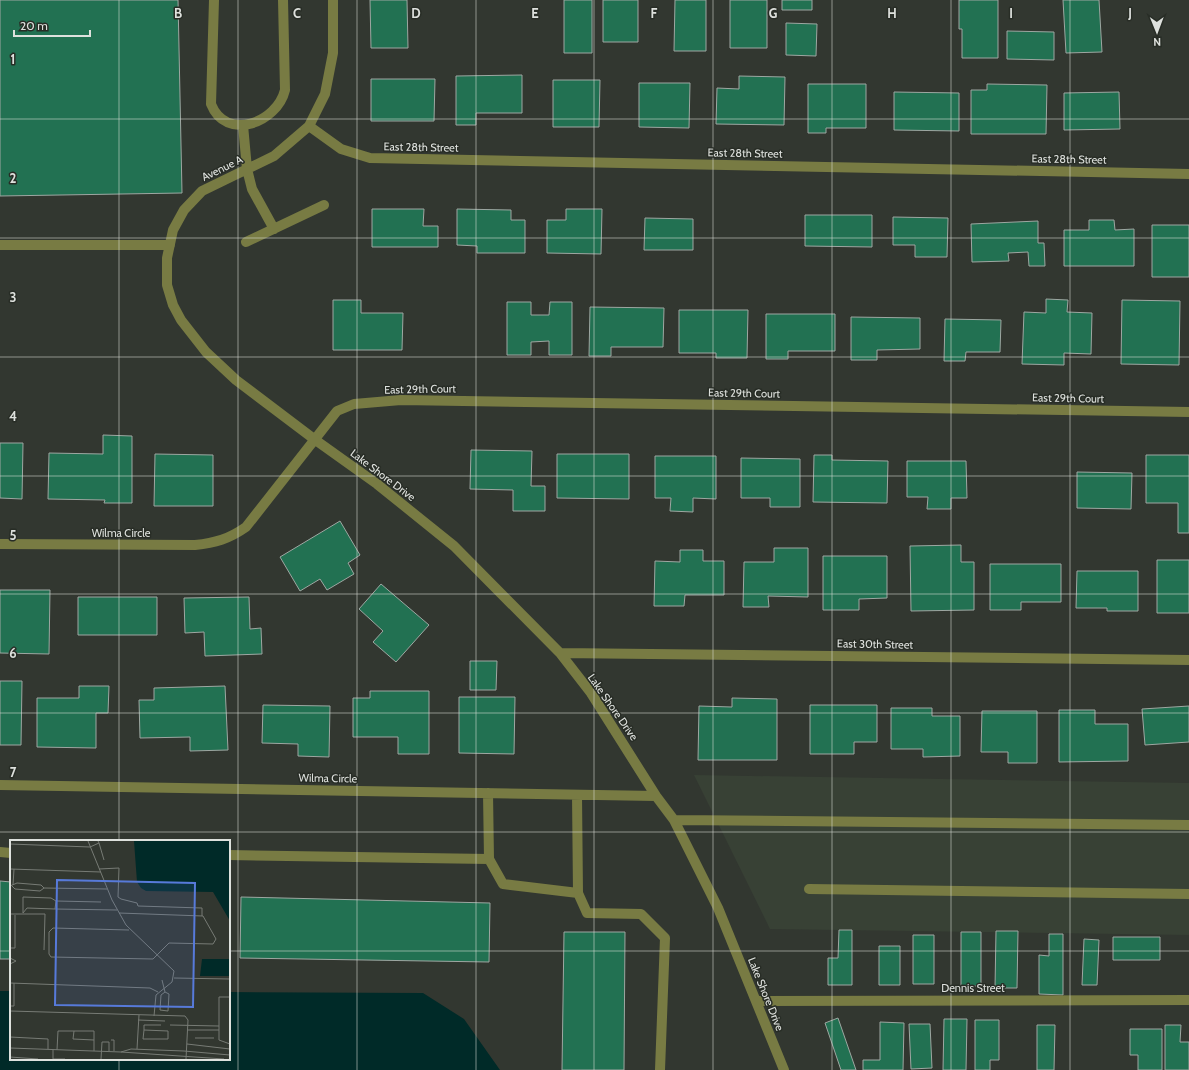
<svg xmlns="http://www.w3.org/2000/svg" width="1189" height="1070" font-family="Cabin,sans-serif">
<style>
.built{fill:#384135}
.water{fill:#002a28}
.building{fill:#227152;stroke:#9ea7a2}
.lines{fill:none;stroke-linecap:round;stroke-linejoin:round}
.minor{stroke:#787b43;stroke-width:10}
.grid{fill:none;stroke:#dee1dd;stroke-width:1;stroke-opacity:0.55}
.labels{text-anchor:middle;stroke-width:3;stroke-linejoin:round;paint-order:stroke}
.street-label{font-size:11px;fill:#dee1dd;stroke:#282d26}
.inset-road{fill:none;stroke:#777b75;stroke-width:1}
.view{fill:#577ada;fill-opacity:0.15;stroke:#577ada;stroke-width:2}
.inset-edge{fill:none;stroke:#dee1dd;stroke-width:2}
.grid-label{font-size:13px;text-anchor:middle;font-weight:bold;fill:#dee1dd;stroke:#282d26;stroke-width:3;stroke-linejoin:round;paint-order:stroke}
</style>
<rect width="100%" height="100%" fill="#323730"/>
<path class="built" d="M694,775L1189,783V935L770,929Z"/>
<path class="water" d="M0,991H11V1059H229V992L423,993L464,1019L500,1070H0Z"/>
<path class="building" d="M0,0H178L182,193L0,196Z
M370,0H407L408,48H371Z
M564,0H592V53H564Z
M603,0H638V42H603Z
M675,0H706V51H674Z
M730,0H767V48H730Z
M782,0H812V10H782Z
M959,0H998V58H962V29H959Z
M1063,0H1099L1102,52L1066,53Z
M786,23L817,24L816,56L786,55Z
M1007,31L1054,32V60L1007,59Z
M522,75V113H476V125H456V76Z
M739,76L785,77L784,125L716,124L717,88L739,89Z
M371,79H435L434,121H371Z
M553,80H600L599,127H553Z
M639,83H690L689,128L639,127Z
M808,84H866V128H826V133H808Z
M987,84L1047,85L1046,134H971V90H987Z
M894,92L959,93V131L894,130Z
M1119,92L1120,129L1064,130V93Z
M372,209H424L423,226H438V247H372Z
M457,209L511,210V220H525V253H477V246L457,245Z
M566,209H602L601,254L547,253V220H566Z
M805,215H872V247L805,246Z
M893,217L948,218L947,257H915V245H893Z
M645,218L693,219V250H644Z
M1089,220H1114L1115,230L1134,229V266H1064V230H1089Z
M1038,221V243H1044L1045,266H1029L1028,252L1008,253L1009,261L972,262L971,224Z
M1152,225H1189V277H1152Z
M1046,299L1068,300L1067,312L1092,313L1091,354L1064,353V365L1022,364L1024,312L1046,313Z
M333,300H361V313H403L402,350H333Z
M1122,300L1180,301L1179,365L1121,364Z
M507,302H531V315H549L550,302H572V355H549V341L531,342V355H507Z
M590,307L664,308L663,347H611V356H589Z
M679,310H748L747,358H716V353H679Z
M766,314H835V351H788V359H766Z
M851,317L920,318V349L877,350V360H851Z
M945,319L1001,320L1000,352H966L965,361H944Z
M103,435L132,436V503H104L105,500L48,499L49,453L103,454Z
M0,443H23L22,499L0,498Z
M471,450L532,451L531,486H545V511H513V490L470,489Z
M155,454L213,455V506H154Z
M557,454H629V499L557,498Z
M814,455H832V460L888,461L887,503L813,502Z
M1146,455H1189V533H1178V503H1146Z
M655,456H716V499L693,498V512L670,511L671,498H655Z
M741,458L800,459V507H770V498H741Z
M907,461H966L967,498H951V509H927L928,497H907Z
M1077,472L1132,473L1131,509L1077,508Z
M340,521L360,555L348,563L354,574L327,590L320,579L300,591L280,557Z
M961,545V562H974V610L911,611L910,546Z
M774,548H808V597L768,596L769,607H743L744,562H774Z
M680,550H703V561H724V595H685L684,606H654L655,561L680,562Z
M823,556H887V598L859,599V610H823Z
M1157,560H1189V613H1157Z
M990,564H1061V602H1021V610H990Z
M1077,571H1138V611H1107V608H1076Z
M381,584L429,625L396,662L373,642L383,631L359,609Z
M0,590H50L49,654L0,653Z
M78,597H157V635H78Z
M249,597L250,629L261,628L262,654L205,656L204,632L185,633L184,598Z
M470,661H497L496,690H470Z
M0,681H22L21,745H0Z
M79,686H109L108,713H96V748L37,747V698H79Z
M225,686L228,750L190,751V737L140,738L139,700H154V688Z
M370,691H429V754H398V737H353V698H370Z
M459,697H515L514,754L459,753Z
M732,698L777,699V760H698L699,706L732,707Z
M263,705L330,706L329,757L298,756V744L262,743Z
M810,705H877V742H854V754H810Z
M1189,706V742L1145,745L1142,709Z
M891,708H932V716H960V756L923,757V749H891Z
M1059,710H1095V724H1128V761L1059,762Z
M982,711H1037V763H1008V752H981Z
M0,881L11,882V959H0Z
M241,897L490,903L489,962L240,958Z
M839,930H852V985H828V958H838Z
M996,931H1018L1017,988H995Z
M564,932H625L624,1070H562Z
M961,932H981V986H961Z
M1049,934H1063V995L1039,994V955L1049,956Z
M913,935H934V984H913Z
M1113,937H1160V960H1113Z
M1084,939L1099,940L1097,985H1082Z
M879,946H900V985H879Z
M838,1018L856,1070H841L825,1023Z
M944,1019H967L966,1070H943Z
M975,1020H999V1060H990V1070H975Z
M880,1022L904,1023L903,1070H863V1060H880Z
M909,1024H930L932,1068L911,1069Z
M1037,1025H1055L1054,1070H1037Z
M1165,1025H1181L1180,1042H1189V1070H1165Z
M1130,1029H1162V1070H1138V1055H1130Z"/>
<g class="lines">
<path class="minor" d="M214,0L211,104C226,142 277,123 285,90L283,0
M333,0V53L325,94L309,126L274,156L202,191L184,210L173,230L167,258V285L173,305L181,320L206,352L236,380L314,439L377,484L454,546L560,653L591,693L656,796L674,820L718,908L784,1070
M243,125L247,169L252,189L274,229
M309,126L341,149L370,158L1189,174
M246,242L324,205
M0,245H170
M0,544L195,545C215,543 229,539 246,527L337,411L354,404L401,400L1189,412
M560,653L1189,660
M0,785L656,796
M488,793L489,859
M577,795L578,893
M674,820L1189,825
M0,852L11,853
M229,855L489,859L503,884L578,893L587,913L641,914L665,938L660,1070
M809,889L1189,894
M756,1001L1189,1000"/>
</g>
<path class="grid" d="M119,0V841M238,0V1070M357,0V1070M476,0V1070M594,0V1070M713,0V1070M832,0V1070M951,0V1070M1070,0V1070M0,119H1189M0,238H1189M0,357H1189M0,476H1189M0,594H1189M0,713H1189M0,832H1189M0,951H11M229,951H1189M119,1059V1070"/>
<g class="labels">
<g class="street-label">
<text transform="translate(421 147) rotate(1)" y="4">East 28th Street</text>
<text transform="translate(745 153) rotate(1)" y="4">East 28th Street</text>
<text transform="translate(1069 159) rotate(1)" y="4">East 28th Street</text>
<text transform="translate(222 168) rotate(-26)" y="4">Avenue A</text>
<text transform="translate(420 389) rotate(-1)" y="4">East 29th Court</text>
<text transform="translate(744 393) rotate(1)" y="4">East 29th Court</text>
<text transform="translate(1068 398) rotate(1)" y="4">East 29th Court</text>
<text transform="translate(383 475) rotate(37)" y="4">Lake Shore Drive</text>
<text x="121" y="537">Wilma Circle</text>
<text transform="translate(875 644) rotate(1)" y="4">East 30th Street</text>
<text transform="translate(613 707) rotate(55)" y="4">Lake Shore Drive</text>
<text transform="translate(328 778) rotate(1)" y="4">Wilma Circle</text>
<text x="973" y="992">Dennis Street</text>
<text transform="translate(766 994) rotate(68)" y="4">Lake Shore Drive</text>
</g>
</g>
<g transform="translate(10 840)">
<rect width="220" height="220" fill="#323730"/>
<path d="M124,1H220V81L203,52L136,51L131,48L127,42ZM192,119H220V136H190Z" fill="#002a28"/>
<path class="inset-road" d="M78,1L102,60L116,85L164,131L162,142L146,155L144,176M89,3L94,20M0,4L80,7L89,3L88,1M0,29L91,32M89,29L109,28L108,57L111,59L127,63L128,66L192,68V76M3,45L4,29M0,46L7,43L31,45L34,48M2,46L5,49L30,51L34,48L97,49M91,62L46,61L45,69L107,70M13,73V57L41,58L46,61M13,73L17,68L45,69M109,73L193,76L206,99L203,104L159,103L143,119L41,117L39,114V92L43,88L119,90M0,74H35L34,110M0,108H5V75M0,118L6,121L0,124M164,138L220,139M152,140L155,152L159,154L158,171L150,170L151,155L155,152M0,143L140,148L148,152M220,157H209V200L220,204M0,166H4V143M0,171L175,176L178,180L176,219M128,180L155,181M160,185L209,186M134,190L158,191V199H133L134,190V185H151M178,190H209M0,197L38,199V209M185,198H204M101,200H104V211M177,204L220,209M0,208L111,212L214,219M127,209L129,175M43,210V219H55M47,210L48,191H64M84,211V191H64L63,199L84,200M111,212L121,209L174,211L220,215M0,217L28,219M91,219L92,202H99V211"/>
<path class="view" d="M47,40L185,43L183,167L45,165Z"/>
<rect width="220" height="220" class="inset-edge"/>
</g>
<g class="grid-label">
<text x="178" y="18">B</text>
<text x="297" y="18">C</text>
<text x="416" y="18">D</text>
<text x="535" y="18">E</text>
<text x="654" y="18">F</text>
<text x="773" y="18">G</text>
<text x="892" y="18">H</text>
<text x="1011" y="18">I</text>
<text x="1130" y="18">J</text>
<text x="13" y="64">1</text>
<text x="13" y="183">2</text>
<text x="13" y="302">3</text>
<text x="13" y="421">4</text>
<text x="13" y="540">5</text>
<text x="13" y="658">6</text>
<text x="13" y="777">7</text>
</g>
<g transform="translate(1157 32) rotate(179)" stroke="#282d26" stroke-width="3" paint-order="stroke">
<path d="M0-3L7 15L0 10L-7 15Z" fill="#dee1dd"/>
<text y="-6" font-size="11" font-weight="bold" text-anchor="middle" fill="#dee1dd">N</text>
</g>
<path d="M14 30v6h76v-6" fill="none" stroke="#dee1dd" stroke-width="2"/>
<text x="20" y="30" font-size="12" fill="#dee1dd" stroke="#282d26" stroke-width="3" paint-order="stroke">20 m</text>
</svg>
